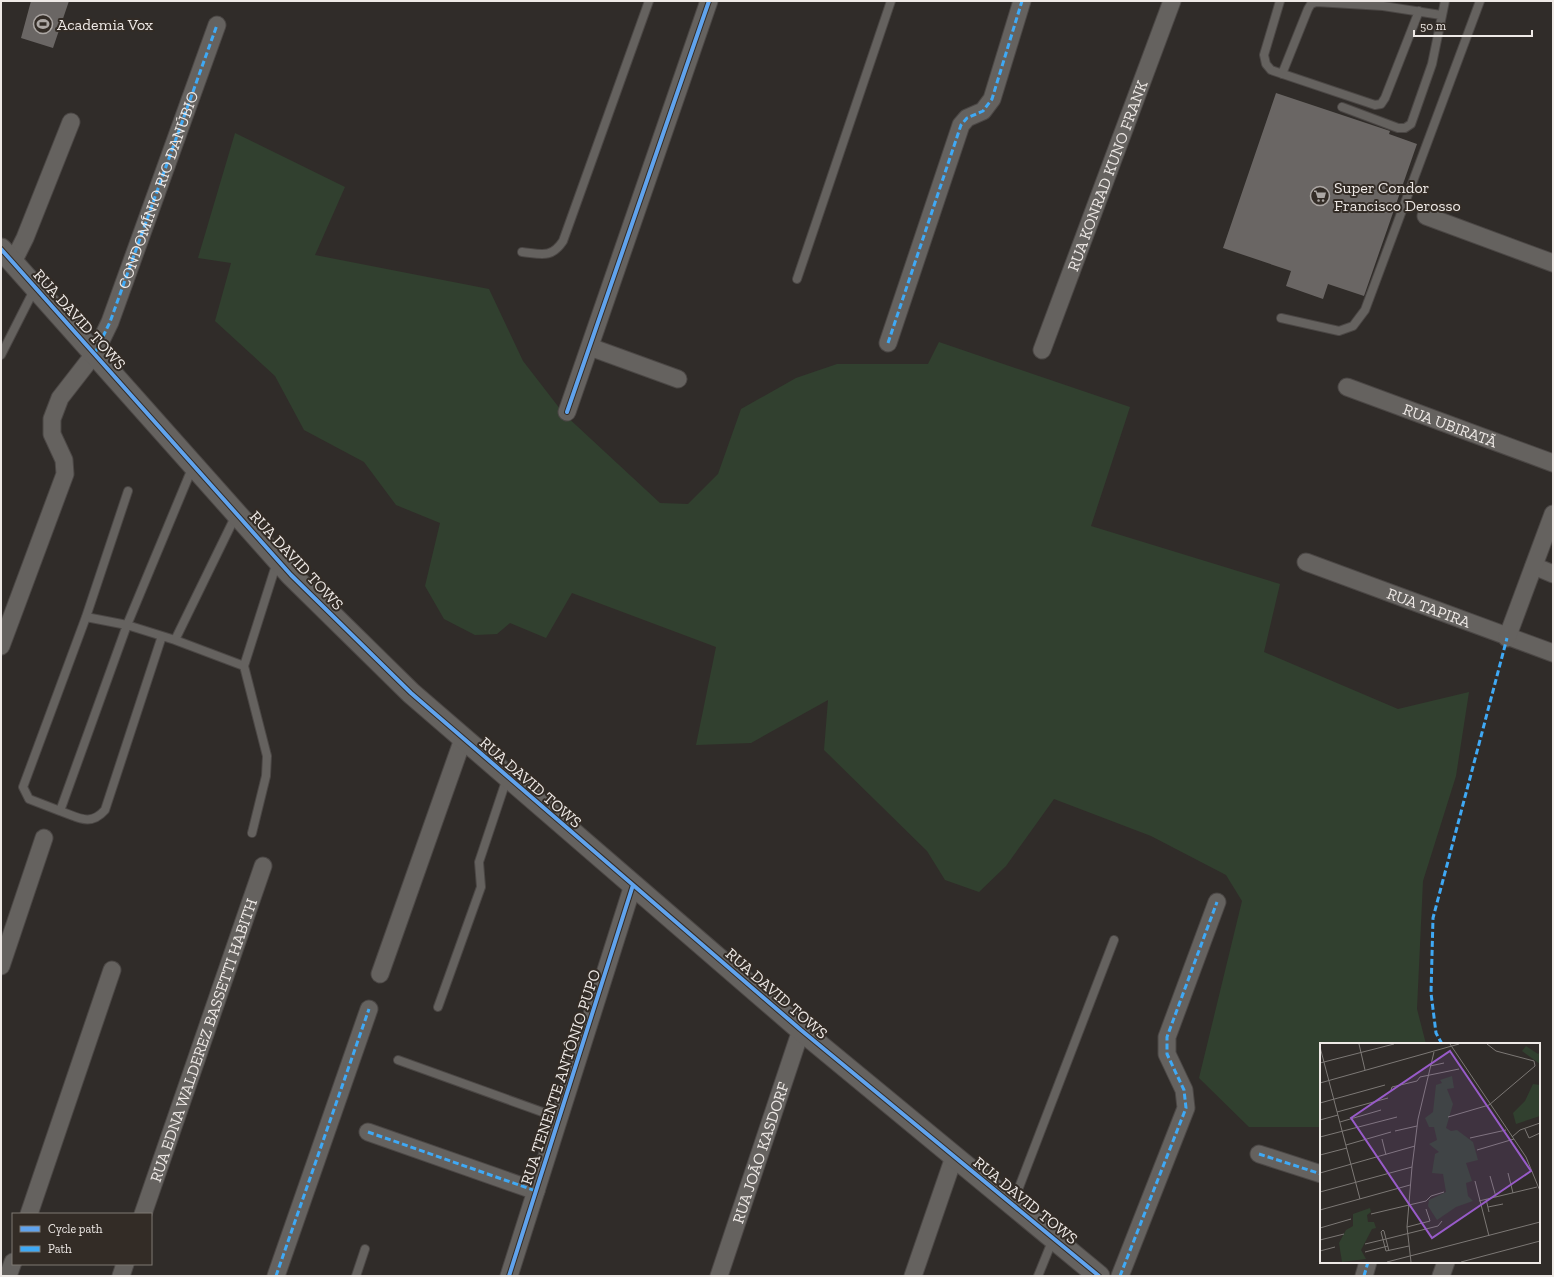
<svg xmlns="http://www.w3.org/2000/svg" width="1554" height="1277" font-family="'Zilla Slab',serif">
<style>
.green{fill:#31402f}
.building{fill:#6a6664}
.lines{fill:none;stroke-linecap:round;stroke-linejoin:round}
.service-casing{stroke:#4b4745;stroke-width:10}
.minor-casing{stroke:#4b4745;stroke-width:19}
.tertiary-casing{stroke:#4b4745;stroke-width:23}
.service{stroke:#65625f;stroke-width:8}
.minor{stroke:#65625f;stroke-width:17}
.tertiary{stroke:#65625f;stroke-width:21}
.quiet{stroke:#3fa9f5;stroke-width:3;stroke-dasharray:6 3;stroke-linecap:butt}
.cycleway-casing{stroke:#332c26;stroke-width:6}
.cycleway{stroke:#60a3ed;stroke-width:4}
.labels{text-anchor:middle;stroke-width:4;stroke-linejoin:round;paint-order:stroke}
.poi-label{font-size:16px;fill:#eee9e6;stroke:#332c26;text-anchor:start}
.street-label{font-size:16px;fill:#eee9e6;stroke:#332c26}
.inset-road{fill:none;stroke:#7c7875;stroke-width:1}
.view{fill:#985bc9;fill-opacity:0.15;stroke:#985bc9;stroke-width:2}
.inset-edge{fill:none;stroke:#eee9e6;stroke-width:2}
</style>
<rect width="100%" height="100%" fill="#302c29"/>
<path class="green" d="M235,133L345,187L315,255L489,289L523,361L564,414L660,503L688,504L718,474L741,409L796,378L837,364H928L939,342L1130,407L1091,526L1280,584L1264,652L1398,709L1469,692L1456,776L1423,881L1417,1009L1426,1044H1321V1127H1249L1199,1078L1242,901L1226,875L1151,836L1054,799L1006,866L979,892L945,880L927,851L824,750L828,700L751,743L696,745L716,647L572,593L546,638L510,623L497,634L475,635L444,619L425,586L440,523L396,505L364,462L304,430L275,376L215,321L231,263L198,258Z"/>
<path class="building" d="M31,1H69L53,48L21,38Z
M1276,93L1390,131L1389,134L1417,144L1364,296L1328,284L1323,299L1286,286L1291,271L1223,248Z"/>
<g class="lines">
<defs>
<path id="service" d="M1280,1L1264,55L1266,64L1271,70L1375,105L1381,104L1385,98L1419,11
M1282,74L1308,9L1311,4L1316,2L1383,6L1441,15
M1342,107L1398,128H1405L1411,124L1432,64L1445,1
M522,252C541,254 551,259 563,241L649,1
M797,279L891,1
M1281,318L1339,331L1353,326L1365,310L1480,1
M1,355L35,288
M128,491L86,617L23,787L29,799L60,811L127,625L193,466
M86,617L127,625L175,640L244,666
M175,640L236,515
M60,811C78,817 90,827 105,810L162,636
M252,833L266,776L267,756L244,666L277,562
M438,1007L481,887L479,862L507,778
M398,1060L559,1118
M1013,1203L1114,940
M356,1276L365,1249
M1038,1276L1053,1239"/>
<g id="minor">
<path d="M1426,216L1553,263"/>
<path d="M13,262L25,238L71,122"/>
<path d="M888,343L961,125L967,118L983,111L992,99L1022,1"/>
<path d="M590,347L678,379"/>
<path id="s1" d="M1042,350L1172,1"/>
<path id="s2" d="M1347,387L1553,463"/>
<path d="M567,412L709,1"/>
<path id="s3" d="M1306,562L1553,653"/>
<path d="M1534,566L1553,574"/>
<path d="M1507,638L1553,514"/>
<path d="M1,646L65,474L64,460L52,434V419L60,398L95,353L110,322L217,25"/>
<path d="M1,966L44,838"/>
<path d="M380,974L463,739"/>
<path d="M368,1132L536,1191"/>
<path d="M1259,1154L1321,1174"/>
<path d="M29,1214L112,970"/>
<path id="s4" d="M143,1214L263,866"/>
<path d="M8,1276L13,1262"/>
<path d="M121,1276L125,1264"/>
<path d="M276,1276L369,1009"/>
<path d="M509,1276L633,885"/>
<path id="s5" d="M719,1276L801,1030"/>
<path d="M913,1276L954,1157"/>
<path d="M1120,1276L1186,1108L1184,1090L1167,1054V1037L1217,902"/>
<path d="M1364,1276L1368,1262"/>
<path d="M1441,1276L1446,1262"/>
</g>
<path id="tertiary" d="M1,249L291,575L411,693L801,1030L1099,1276"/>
</defs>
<use href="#service" class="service-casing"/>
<use href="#minor" class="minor-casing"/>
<use href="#tertiary" class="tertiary-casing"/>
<use href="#service" class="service"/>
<use href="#minor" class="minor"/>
<use href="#tertiary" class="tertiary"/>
<g class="quiet">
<path d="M888,343L961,125L967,118L983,111L992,99L1022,1"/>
<path id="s6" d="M95,353L110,322L217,25"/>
<path d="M1442,1044L1436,1033L1431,993L1433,918L1507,638"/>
<path d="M368,1132L536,1191"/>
<path d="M1259,1154L1321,1174"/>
<path d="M276,1276L369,1009"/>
<path d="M1120,1276L1186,1108L1184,1090L1167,1054V1037L1217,902"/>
<path d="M1364,1276L1368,1262"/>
</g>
<defs>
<path id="cycleway" d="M1,249L291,575L411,693L801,1030L1099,1276
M567,412L709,1
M509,1276L633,885"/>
</defs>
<use href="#cycleway" class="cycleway-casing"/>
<use href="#cycleway" class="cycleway"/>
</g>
<defs>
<symbol id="stadium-ring" viewBox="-11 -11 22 22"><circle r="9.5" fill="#332c26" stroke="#aca7a4" stroke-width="1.5"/><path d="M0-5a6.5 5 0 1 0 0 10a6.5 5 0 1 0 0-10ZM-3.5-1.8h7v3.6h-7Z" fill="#aca7a4"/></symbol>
<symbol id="supermarket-ring" viewBox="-11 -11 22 22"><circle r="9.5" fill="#332c26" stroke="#aca7a4" stroke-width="1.5"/><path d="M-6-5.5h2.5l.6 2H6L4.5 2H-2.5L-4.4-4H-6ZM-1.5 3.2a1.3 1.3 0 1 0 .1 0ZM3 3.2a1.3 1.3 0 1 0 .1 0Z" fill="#aca7a4"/></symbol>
</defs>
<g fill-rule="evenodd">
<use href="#stadium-ring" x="32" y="13" width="22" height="22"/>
<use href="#supermarket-ring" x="1309" y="185" width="22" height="22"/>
</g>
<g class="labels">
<g class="poi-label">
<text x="57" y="30">Academia Vox</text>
<text x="1334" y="193">Super Condor<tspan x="1334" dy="18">Francisco Derosso</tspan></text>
</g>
<g class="street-label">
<text dy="6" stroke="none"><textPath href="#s1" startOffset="186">RUA KONRAD KUNO FRANK</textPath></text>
<text dy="6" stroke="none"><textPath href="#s6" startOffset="175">CONDOMÍNIO RIO DANÚBIO</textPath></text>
<text transform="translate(80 319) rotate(48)" y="6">RUA DAVID TOWS</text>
<text dy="6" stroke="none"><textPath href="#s2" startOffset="110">RUA UBIRATÃ</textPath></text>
<text transform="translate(297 560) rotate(47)" y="6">RUA DAVID TOWS</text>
<text dy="6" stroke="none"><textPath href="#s3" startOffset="131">RUA TAPIRA</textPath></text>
<text transform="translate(531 782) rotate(41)" y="6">RUA DAVID TOWS</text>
<text transform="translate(777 993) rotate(41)" y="6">RUA DAVID TOWS</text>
<text dy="6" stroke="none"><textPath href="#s4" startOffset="184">RUA EDNA WALDEREZ BASSETTI HABITH</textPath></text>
<text transform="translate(560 1077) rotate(-72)" y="6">RUA TENENTE ANTÔNIO PUPO</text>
<text dy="6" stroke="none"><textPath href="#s5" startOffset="130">RUA JOÃO KASDORF</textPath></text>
<text transform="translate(1026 1200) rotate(39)" y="6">RUA DAVID TOWS</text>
</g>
</g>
<g transform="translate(1320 1043)">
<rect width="220" height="220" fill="#302c29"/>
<path d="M206,3L218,11L220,9V21L202,8ZM132,33L134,45L127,46L133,61L126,85L131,88L137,87L153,99L158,117L146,120L152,138L146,140L148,153L153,158L136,164L117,177L108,163L109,157L126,149L123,131L112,130L115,111L119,109L109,101L117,97L114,84H109L105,75L113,69L116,42L122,40L120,37ZM213,41L220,42V73L196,81L193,70L205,58ZM50,165L51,169L47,172L48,179H54L56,185L52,186L41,207L46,216L22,219L19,200L26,187L33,183V171Z" fill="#31402f"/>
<path class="inset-road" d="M39,1L45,27M130,1L206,114L220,148M0,4L40,156M0,20L74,1M110,23L124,20M0,40L139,1M71,47L72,44L97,38L100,34L139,26M0,60L65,42M17,69L68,55M128,74L169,62L215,23L214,18L176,8L167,1M0,77L18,72M20,79L61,67M205,86L209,95L220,90M75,88L97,83M0,94L77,74M192,94L200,87L220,80M150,95L186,87M62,96L66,112M26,102L71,89M157,107L194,96M0,112L27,105M0,130L95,103M188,130L193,150M170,133L176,154M155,138L169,193M0,149L92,124M166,156L169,169M159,158L217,144M168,164L183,161M0,167L90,142M51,171L106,158L111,153L124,149M87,184L110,178L106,166M0,185L31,176M64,188L63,187L61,189L66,208L89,203M64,188L69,208M66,196L118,183L122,178M0,197L24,191M45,201L66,196M0,208L15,204M45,209L68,203M67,219L220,179M91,219L87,184L92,124L98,76L114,9M141,219L220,198"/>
<path class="view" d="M130,8L211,128L112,195L31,75Z"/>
<rect width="220" height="220" class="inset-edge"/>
</g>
<rect width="1554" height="1277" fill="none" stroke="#eee9e6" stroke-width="4"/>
<rect x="12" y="1213" width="140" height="52" fill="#332c26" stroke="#7e7873"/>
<rect x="20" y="1226" width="20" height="6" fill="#60a3ed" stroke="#7e7873"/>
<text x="48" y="1233" font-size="12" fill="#eee9e6">Cycle path</text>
<rect x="20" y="1246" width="20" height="6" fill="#3fa9f5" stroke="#7e7873"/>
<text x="48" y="1253" font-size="12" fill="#eee9e6">Path</text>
<path d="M1414 30v6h118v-6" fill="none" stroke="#eee9e6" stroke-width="2"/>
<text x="1420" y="30" font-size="12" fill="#eee9e6" stroke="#332c26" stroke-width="3" paint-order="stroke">50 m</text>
</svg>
